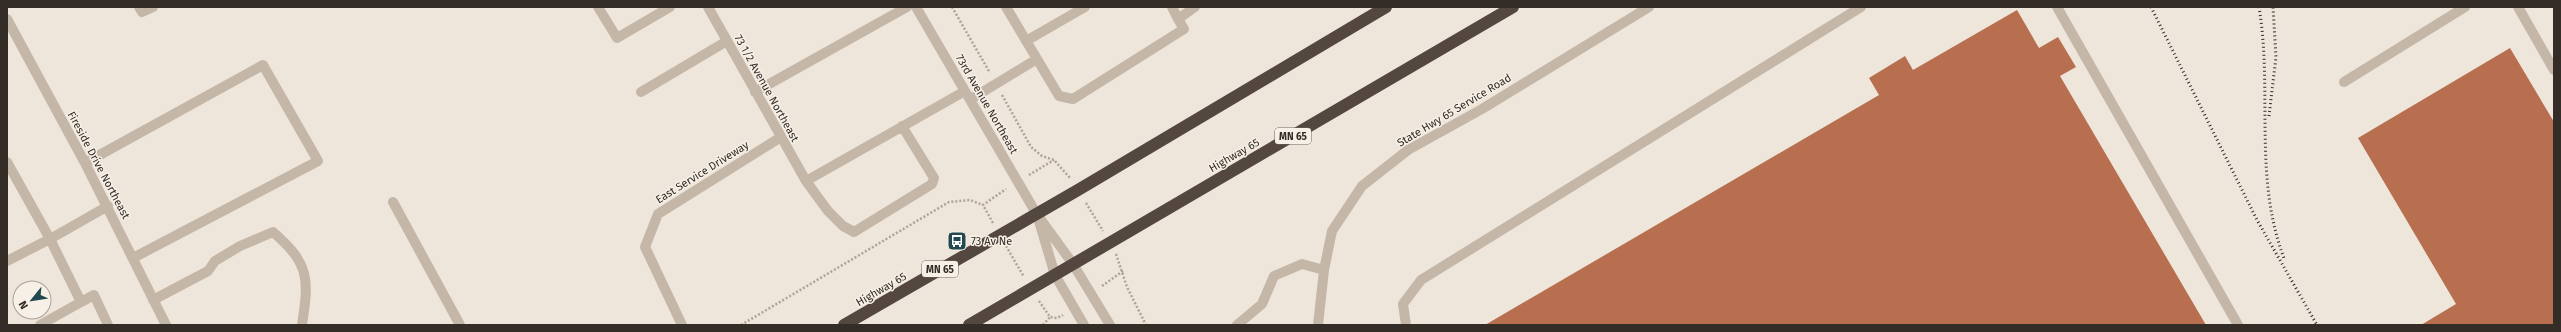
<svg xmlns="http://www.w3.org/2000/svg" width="2561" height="332" font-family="'Fira Sans',sans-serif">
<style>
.building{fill:#b86f4f}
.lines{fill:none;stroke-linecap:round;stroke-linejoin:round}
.path{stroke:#b1a293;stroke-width:2.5;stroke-dasharray:2 2;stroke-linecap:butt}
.minor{stroke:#c5b7a8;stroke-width:10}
.highway{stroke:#53473f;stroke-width:12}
.rail{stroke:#332c27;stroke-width:3;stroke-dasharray:1 3;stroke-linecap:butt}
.labels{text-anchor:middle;stroke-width:3;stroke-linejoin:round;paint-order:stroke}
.shield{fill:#f7f0e6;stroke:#6e6760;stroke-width:1}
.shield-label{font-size:10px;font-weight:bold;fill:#332c27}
.street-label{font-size:11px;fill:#332c27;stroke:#f7f0e6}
.poi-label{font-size:11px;fill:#332c27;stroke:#f7f0e6;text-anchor:start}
</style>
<rect width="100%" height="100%" fill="#eee6db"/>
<path class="building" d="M2017,10L2039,48L2058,37L2076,67L2060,76L2206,325H1485L1879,95L1869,78L1905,56L1913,70Z
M2510,48L2554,122V325H2421L2456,304L2358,138Z"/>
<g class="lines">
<path class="path" d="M952,7L990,73
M1002,95L1031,147L1042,156L1054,160L1070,178
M1029,175L1054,160
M1086,203L1103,231
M993,223L983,205L1006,189
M1006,246L1024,277
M1116,254L1127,287L1146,325
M1102,286L1123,271
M1039,301L1050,317L1057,318L1063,315
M741,325L949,202L970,200L983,205
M1043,325L1050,317"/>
<path class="minor" d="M139,7L142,12L153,7
M598,7L617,38L670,7
M708,7L806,181L828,211L843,226L854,232L932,184L934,178L902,126
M916,7L1036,213L1073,264L1110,325
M1172,7L1178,19
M2057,7L2238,325
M2518,7L2554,70
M7,19L85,163L166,325
M1026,41L1085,7
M1037,59L1059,96L1073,99L1184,29L1178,19L1195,7
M2344,82L2465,7
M641,92L727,41
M755,92L907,7
M971,99L1037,59L1006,7
M7,162L50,239L7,261
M85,163L263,65L318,161L133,258
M806,181L965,91
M393,202L460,325
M1039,221L1055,275L1084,325
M153,300L208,271L215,261L240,246L273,232C310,264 309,279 302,325
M81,302L94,295L108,325
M40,325L81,302L50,239L108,206
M682,325L645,247L658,214L781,137
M1237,325L1262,304L1274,276L1302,264L1324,270
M1318,325L1324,270L1332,231L1362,186L1408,150L1482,109L1649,7
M1406,325L1403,304L1421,280L1861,7"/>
<path class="highway" d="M844,325L1078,190L1386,7
M969,325L1513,7"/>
<path class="rail" d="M2151,7L2257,220L2317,325
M2259,7C2273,91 2253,177 2284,258
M2269,116L2276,57L2273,7"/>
</g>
<defs>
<symbol id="bus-square" viewBox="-11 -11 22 22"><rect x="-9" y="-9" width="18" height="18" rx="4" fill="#224950" stroke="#f7f0e6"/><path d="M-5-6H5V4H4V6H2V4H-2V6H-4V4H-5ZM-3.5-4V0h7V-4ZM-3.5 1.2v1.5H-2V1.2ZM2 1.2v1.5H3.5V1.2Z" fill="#fff"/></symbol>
</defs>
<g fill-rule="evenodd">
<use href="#bus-square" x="946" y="230" width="22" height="22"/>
</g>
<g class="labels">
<g class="shield">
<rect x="1275" y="128" width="36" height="16" rx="3"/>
<rect x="922" y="261" width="36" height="16" rx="3"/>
</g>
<g class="shield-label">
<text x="1293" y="140">MN 65</text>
<text x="940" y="273">MN 65</text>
</g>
<g class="street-label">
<text transform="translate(767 88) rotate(61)" y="4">73 1/2 Avenue Northeast</text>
<text transform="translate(987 104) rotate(60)" y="4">73rd Avenue Northeast</text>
<text transform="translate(1454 110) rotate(-31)" y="4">State Hwy 65 Service Road</text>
<text transform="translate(1234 155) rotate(-30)" y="4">Highway 65</text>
<text transform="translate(99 165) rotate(62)" y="4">Fireside Drive Northeast</text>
<text transform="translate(702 172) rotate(-32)" y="4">East Service Driveway</text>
<text transform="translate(881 289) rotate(-30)" y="4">Highway 65</text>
</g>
<g class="poi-label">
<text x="971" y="245">73 Av Ne</text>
</g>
</g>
<rect width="2561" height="332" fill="none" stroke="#332c27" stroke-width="16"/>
<g transform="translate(32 300) rotate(240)"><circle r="19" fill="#f7f0e6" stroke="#a9a29a"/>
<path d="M0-3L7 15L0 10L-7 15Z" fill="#224950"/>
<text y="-6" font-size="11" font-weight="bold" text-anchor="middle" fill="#332c27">N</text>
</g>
</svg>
